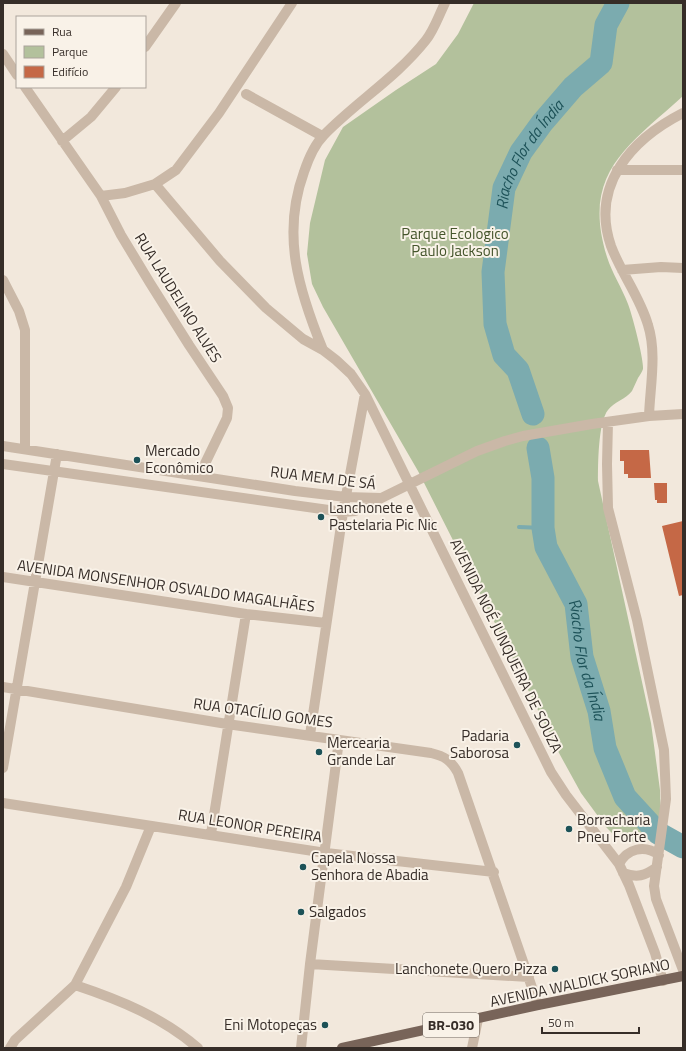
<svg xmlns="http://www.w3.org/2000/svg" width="686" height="1051" font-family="'Titillium Web',sans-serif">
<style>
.green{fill:#b3c19c}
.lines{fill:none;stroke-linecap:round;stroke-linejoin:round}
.stream{stroke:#7babaf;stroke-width:4}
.river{stroke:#7babaf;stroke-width:23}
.building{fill:#c56846}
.minor{stroke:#cab8a7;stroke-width:10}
.major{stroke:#786459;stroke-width:10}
.poi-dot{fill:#1d5258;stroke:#f9f2e8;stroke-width:1.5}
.labels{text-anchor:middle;stroke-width:4;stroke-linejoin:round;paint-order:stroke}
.shield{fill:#f9f2e8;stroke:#706862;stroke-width:1}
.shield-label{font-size:14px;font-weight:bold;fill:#362d28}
.park-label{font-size:15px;fill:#45552c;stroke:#f9f2e8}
.street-label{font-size:15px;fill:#362d28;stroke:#f9f2e8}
.poi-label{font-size:15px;fill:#362d28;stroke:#f9f2e8;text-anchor:start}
.water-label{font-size:16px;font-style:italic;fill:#1d5258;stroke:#f9f2e8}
</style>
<rect width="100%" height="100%" fill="#f2e8dc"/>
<path class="green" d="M474,3H683V96C627,147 581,173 607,257C612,273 622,288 628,304C632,314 644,360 643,369C642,372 640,375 638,378C636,382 634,387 632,391C626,399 614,402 608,410C598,422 598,466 598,481L651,723L660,790L661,818L656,827L650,835L635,842L616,837L606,827L581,793L559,753L507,647L418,471L323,307L312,284L307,254L310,223L325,160L343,127L396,90L436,64L458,34Z"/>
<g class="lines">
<path class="stream" d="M519,527L543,528"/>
<g class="river">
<path id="s1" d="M533,414L518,370L504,355L495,324L493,272L504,188L521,152L542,123L573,87L601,63L606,25L618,3"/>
<path id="s2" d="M538,448L543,478V528L546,547L576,604L582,657L599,711L605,748L625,797L658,833L683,847"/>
</g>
</g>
<path class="building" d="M620,450H649L651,478H628V474H624V461H620Z
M654,483H667V503H657V500H655Z
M683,521V595L679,596L662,526Z"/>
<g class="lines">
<path class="minor" d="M145,47L176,3
M3,54L17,75
M25,87L101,196L121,235L150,283L189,345L223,396L228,408L227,418L199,476
M246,94L322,136
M62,141L91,117L116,87
M617,170H683
M155,184L220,261L266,308L303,339L323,350L336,360L351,374L365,394L551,772L566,795L619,864L629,885L655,953L663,981
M101,196L125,193L155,184L176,170L219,113L292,3
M622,270L661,267L683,268
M3,280L19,311L25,330V449
M323,350C299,291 281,235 304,172C308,160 315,144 324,135C356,102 397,77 426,40C434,30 439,15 445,3
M649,416C650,387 657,353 648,325C640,297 621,273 611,246C590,185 632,139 683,113
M608,422L607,464L608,508L637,620L664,750L666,799L654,886L656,899L683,970
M3,446L295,491L346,497L381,498
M3,464L343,512L355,511L477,451L505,441L523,436L592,424L649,416L683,414
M3,577L246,614L326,623
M3,687L227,724L431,753C444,756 451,760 458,773L538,1005
M310,735L343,512L365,394
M3,768L57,454
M3,803L326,853L494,872
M211,834L246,614
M619,864C627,849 644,844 659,855
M623,873C637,878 645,876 657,867
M310,964L529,977
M75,985C120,1000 162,1017 198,1048
M10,1048L15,1040L75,985L126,887L151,826
M301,1048L310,964L339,740
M472,1048L478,1019"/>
<path class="major" d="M342,1048L538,1005L683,976"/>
</g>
<g class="poi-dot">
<circle cx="137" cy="460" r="4"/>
<circle cx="321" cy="517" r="4"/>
<circle cx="517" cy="745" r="4"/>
<circle cx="319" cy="752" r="4"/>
<circle cx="569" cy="829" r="4"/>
<circle cx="303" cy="867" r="4"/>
<circle cx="301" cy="912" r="4"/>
<circle cx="555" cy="969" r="4"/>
<circle cx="325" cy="1025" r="4"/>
</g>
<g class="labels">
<rect class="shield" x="423" y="1013" width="56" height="24" rx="3"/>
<g class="shield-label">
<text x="451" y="1030">BR-030</text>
</g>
<g class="park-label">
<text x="455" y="239">Parque Ecologico<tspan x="455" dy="17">Paulo Jackson</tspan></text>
</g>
<g class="street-label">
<text transform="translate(178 298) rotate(58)" y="5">RUA LAUDELINO ALVES</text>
<text transform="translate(323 478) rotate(7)" y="5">RUA MEM DE SÁ</text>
<text transform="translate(166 586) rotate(8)" y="5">AVENIDA MONSENHOR OSVALDO MAGALHÃES</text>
<text transform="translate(506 646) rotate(64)" y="5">AVENIDA NOÉ JUNQUEIRA DE SOUZA</text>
<text transform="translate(263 713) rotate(8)" y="5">RUA OTACÍLIO GOMES</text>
<text transform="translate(250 826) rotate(9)" y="5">RUA LEONOR PEREIRA</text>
<text transform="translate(580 983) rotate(-12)" y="5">AVENIDA WALDICK SORIANO</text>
</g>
<g class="poi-label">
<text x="145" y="456">Mercado<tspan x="145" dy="17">Econômico</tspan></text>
<text x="329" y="513">Lanchonete e<tspan x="329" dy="17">Pastelaria Pic Nic</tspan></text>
<text x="509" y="741" text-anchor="end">Padaria<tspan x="509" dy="17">Saborosa</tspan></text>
<text x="327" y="748">Mercearia<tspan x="327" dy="17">Grande Lar</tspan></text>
<text x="577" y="825">Borracharia<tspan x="577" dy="17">Pneu Forte</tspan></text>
<text x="311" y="863">Capela Nossa<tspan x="311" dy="17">Senhora de Abadia</tspan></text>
<text x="309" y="917">Salgados</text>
<text x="547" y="974" text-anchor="end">Lanchonete Quero Pizza</text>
<text x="317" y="1030" text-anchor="end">Eni Motopeças</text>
</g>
<g class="water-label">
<text dy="6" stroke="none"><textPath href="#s1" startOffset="277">Riacho Flor da Índia</textPath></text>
<text dy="6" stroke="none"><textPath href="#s2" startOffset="221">Riacho Flor da Índia</textPath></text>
</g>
</g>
<rect width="686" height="1051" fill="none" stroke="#362d28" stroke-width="8"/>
<rect x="16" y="16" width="130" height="72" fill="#f9f2e8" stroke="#aba39b"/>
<rect x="24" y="29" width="20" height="6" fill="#786459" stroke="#aba39b"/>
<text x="52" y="36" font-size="12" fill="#362d28">Rua</text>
<rect x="24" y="46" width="20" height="12" fill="#b3c19c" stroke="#aba39b"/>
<text x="52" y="56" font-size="12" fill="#362d28">Parque</text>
<rect x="24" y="66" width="20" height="12" fill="#c56846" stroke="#aba39b"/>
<text x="52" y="76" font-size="12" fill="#362d28">Edifício</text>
<path d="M542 1027v6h97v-6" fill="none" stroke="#362d28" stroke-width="2"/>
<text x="548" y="1027" font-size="12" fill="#362d28" stroke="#f9f2e8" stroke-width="3" paint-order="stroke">50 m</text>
</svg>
